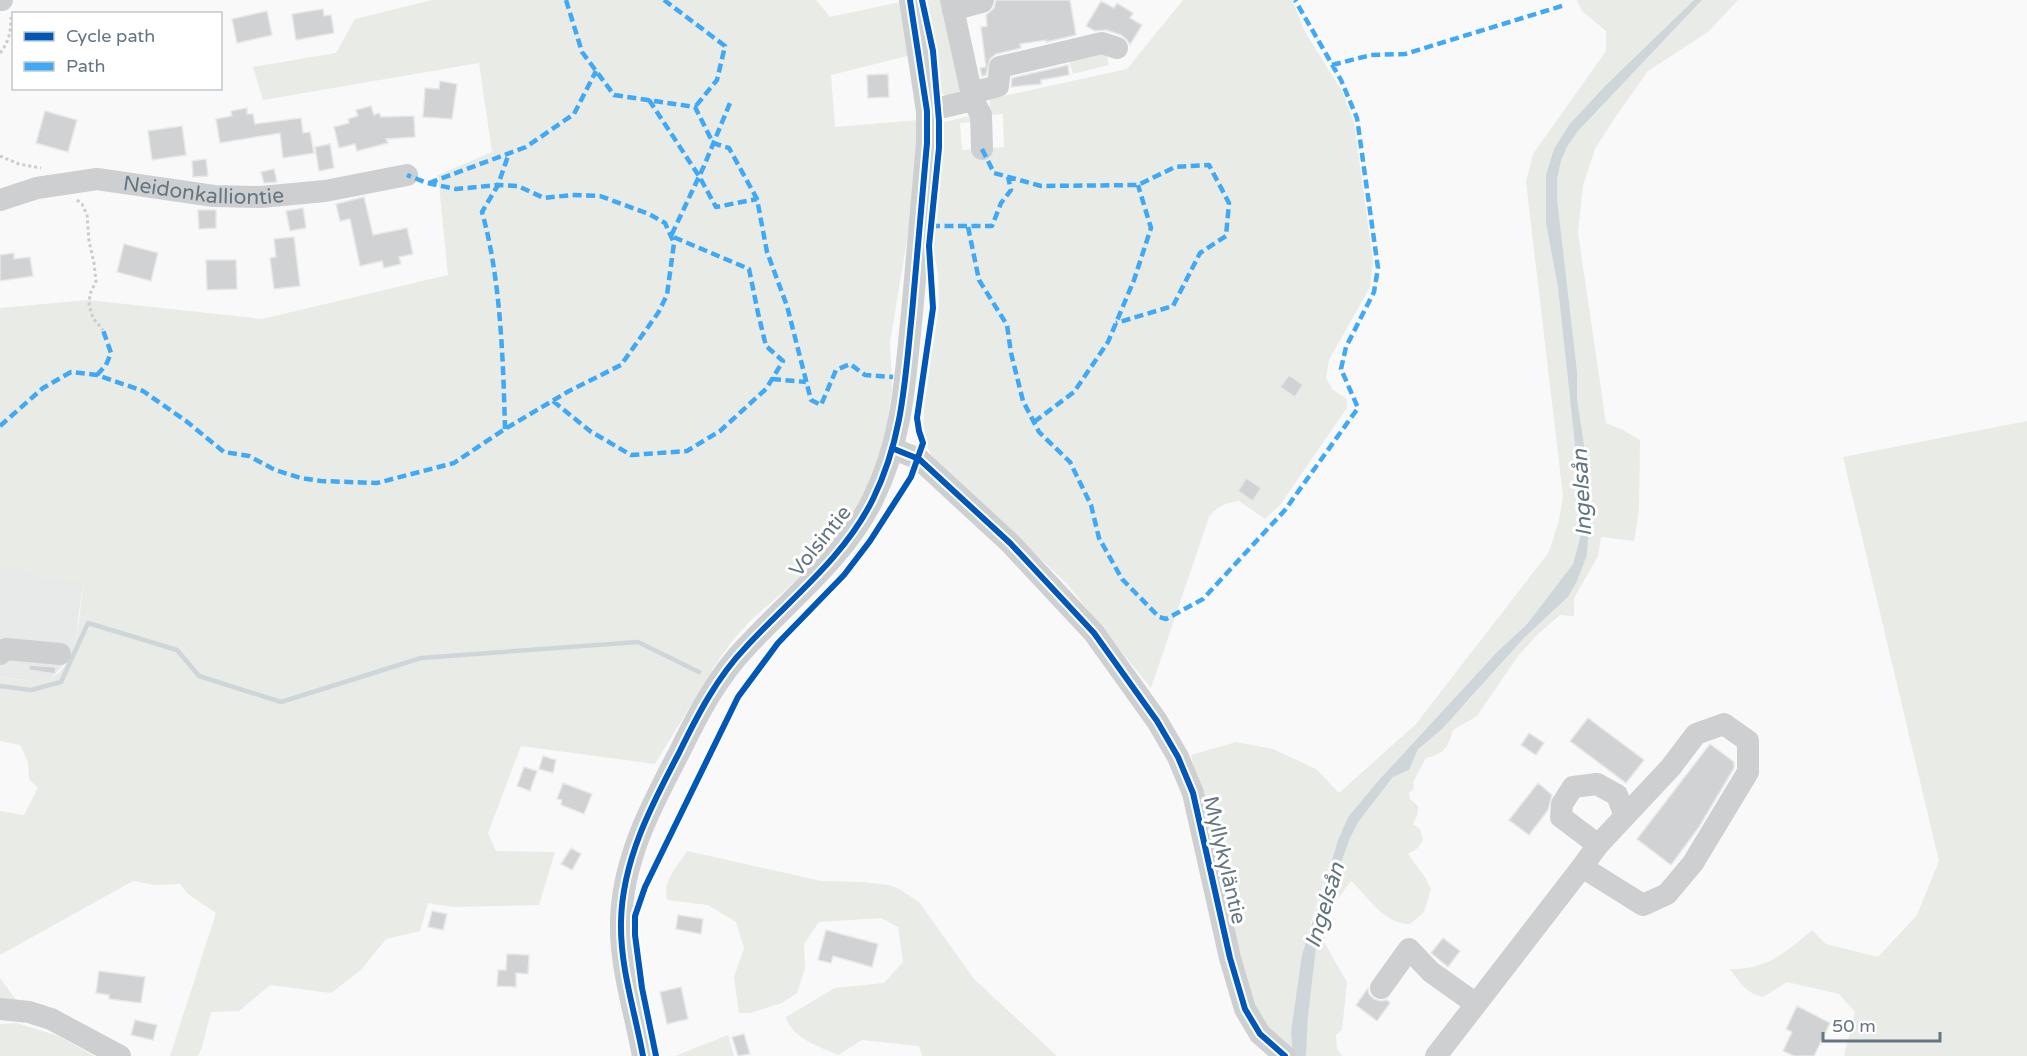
<svg xmlns="http://www.w3.org/2000/svg" width="2027" height="1056" font-family="'Varela Round',sans-serif">
<style>
.built{fill:#e8e9e9}
.green{fill:#e8ebe6}
.water{fill:#ced6d9}
.lines{fill:none;stroke-linecap:round;stroke-linejoin:round}
.stream{stroke:#ced6d9;stroke-width:4.5}
.building{fill:#d0d2d3;stroke:#e8e8e8;stroke-width:1.5}
.path{stroke:#cbcccd;stroke-width:3;stroke-dasharray:3 3;stroke-linecap:butt}
.minor{stroke:#cecfd0;stroke-width:22}
.quiet{stroke:#3fa9f5;stroke-width:4.5;stroke-dasharray:9 4.5;stroke-linecap:butt}
.cycleway-casing{stroke:#fff;stroke-width:10}
.cycleway{stroke:#0057b8;stroke-width:6}
.labels{text-anchor:middle;stroke-width:6;stroke-linejoin:round;paint-order:stroke}
.street-label{font-size:21px;fill:#657683;stroke:#fff}
.water-label{font-size:22px;font-style:italic;fill:#60757c;stroke:#fff}
</style>
<rect width="100%" height="100%" fill="#f9f9f9"/>
<path class="built" d="M0,566L21,568L40,576L83,582L75,645L69,659L50,679L33,681L0,677Z"/>
<path class="green" d="M432,0H816L830,17L900,2L911,55L831,75L835,127L919,120L911,216L890,342L892,388L885,443L869,490L848,525L812,567L752,619L733,640L717,662L655,764L521,746L488,833L496,851L555,852L539,905L453,907L428,903L420,931L386,939L361,970L331,993L270,985L239,1011L211,1012L202,1047L198,1056H170L216,913L188,894L180,884L155,885L133,881L0,955V811L24,815L38,788L29,779L28,762L20,745L0,741V677C15,679 32,683 47,679C79,671 80,609 83,583L40,576L21,568L0,566V308L88,300L262,319L448,275L438,175L492,152L479,63L263,100L253,67L336,53L355,19Z
M925,0H944L961,89L958,94L947,96L941,93Z
M1183,0H1292L1305,32L1342,91L1354,122L1373,262L1370,287L1329,360L1326,378L1333,390L1347,399V408L1280,505L1265,519L1239,501C1225,503 1218,506 1209,517L1151,688L1067,584L932,456L923,438L924,407L939,305L938,273L933,248L944,122L974,115V122L960,123L962,150L1004,147L1003,114L989,115L990,99L1127,69Z
M1577,0H1694L1607,84L1546,175V223L1558,288L1580,491L1581,534L1573,564L1527,624L1497,652L1379,780L1348,817L1338,840L1312,919L1291,1032L1293,1055L1272,1032L1255,1005L1235,937L1191,755L1236,742L1273,749L1316,769L1339,793L1416,724L1549,552L1559,520L1563,496L1526,182L1533,154L1606,51V31L1582,11Z
M1702,0H1738L1708,32L1648,71L1614,119L1595,149L1583,185L1578,233L1606,423L1623,430L1640,440L1639,510L1634,541L1601,537L1598,556L1574,598V616L1560,615L1537,635L1518,656L1477,716L1453,730C1447,749 1445,753 1426,758L1413,782L1414,789L1409,793L1410,799L1418,806L1417,816L1413,824L1420,829L1423,840L1418,848L1408,854L1425,877L1431,889L1424,912L1410,924C1383,924 1369,897 1351,881L1330,909L1324,942L1347,982L1342,1030L1336,1035L1337,1049L1342,1056H1305L1308,1016L1319,924L1350,838L1359,821L1393,777L1409,770L1417,749L1466,703L1525,637L1568,597L1587,555L1591,492L1577,398V371L1557,198V179L1561,161L1567,147L1578,131Z
M1105,48L1109,65L1073,74L1068,57Z
M2027,421V1056H1844L1855,1012L1839,994L1787,982L1763,997C1747,994 1739,982 1730,969C1767,970 1786,952 1812,930L1826,944L1878,957L1917,915L1939,861L1843,457Z
M687,851L821,881L862,882L889,885L899,889L919,902L974,979L1057,1056H922L919,1046L862,1040L838,1055C821,1047 791,1038 786,1017L835,988L884,983L903,962L898,927L881,918L819,922L804,944L805,968L797,993L782,1003L750,1013H739L734,977L744,948L736,922L708,905L667,900C662,881 678,866 687,851Z
M0,978L19,1004L0,1003Z
M17,1023L58,1036L95,1056H0V1024Z
M728,1035L734,1056H675Z"/>
<path class="water" d="M1694,0H1702L1578,131L1567,147L1561,161L1557,179V198L1577,371V398L1591,492L1587,555L1576,583L1568,597L1525,637L1442,729L1418,749L1409,770L1393,777L1359,821L1350,838L1319,924L1308,1016L1306,1054L1305,1056H1293L1291,1032L1302,955L1338,840L1348,817L1379,780L1497,652L1527,624L1573,564L1581,534L1580,491L1558,288L1546,223V175L1554,149L1569,125L1607,84Z"/>
<g class="lines">
<path class="stream" d="M0,686L31,690L61,682L88,623L177,650L199,676L281,702L421,658L638,642L699,672"/>
</g>
<path class="building" d="M996,0H1070L1076,35L1046,42V40L1020,44L1021,48L996,54L990,59L986,75L982,76L980,68L986,67L981,27L987,26L986,15L994,8Z
M1101,1L1114,8L1117,3L1133,13L1130,18L1142,25L1130,45L1127,40L1121,35L1106,30L1095,31L1086,26Z
M323,9L324,16L331,15L334,33L296,40L292,14Z
M267,11L272,35L237,43L232,19Z
M1068,65L1069,75L1041,80V84L1011,87L1012,78Z
M888,74L889,97L868,98L867,75Z
M440,81L457,84L452,119L423,117L425,88L439,89Z
M371,106L374,115L379,113L381,117L414,116L415,137L386,139L388,143L357,151L355,144L339,148L334,127L349,123L348,119L358,116L356,110Z
M247,108V114H253L255,124L301,118L303,133L310,132L314,153L283,158L280,133L220,143L216,119L232,116L231,111Z
M45,111L77,120L68,152L36,143Z
M182,126L186,155L152,160L148,131Z
M330,144L334,168L319,171L315,147Z
M206,159L208,176L193,177L192,161Z
M274,169L277,182L264,183L261,172Z
M364,197L373,235L407,228L413,254L399,257L401,264L384,268L382,261L360,266L350,219L340,221L336,204Z
M303,208L306,228L290,231L286,211Z
M198,210H216V228L199,229Z
M294,237L300,286L274,289L270,258L276,257L274,239Z
M124,244L158,253L151,281L117,272Z
M14,253V259L30,257L33,276L0,281V255Z
M206,260H236L237,289L207,290Z
M1289,375L1303,385L1295,397L1280,387Z
M1246,478L1261,488L1253,501L1238,491Z
M29,665L56,667L55,674L29,670Z
M1588,718L1644,760L1626,783L1570,741Z
M1529,733L1544,743L1536,755L1521,745Z
M1710,744L1734,762V768L1699,827L1671,865L1637,839Z
M543,756L556,760L553,773L539,769Z
M524,767L537,771L530,791L517,786Z
M563,783L592,794L584,814L561,805L562,800L557,799Z
M1538,783L1552,795L1548,810L1529,835L1509,820Z
M571,848L581,854L572,870L561,864Z
M432,911L447,914L443,930L428,927Z
M678,915L703,919L701,934L676,929Z
M826,930L878,944L872,967L833,956L831,963L818,960Z
M1443,938L1460,951L1448,967L1431,953Z
M507,954L529,955L528,974L516,973V987L497,986L498,970H506Z
M99,971L145,977L141,1003L109,999V995L96,993Z
M681,987L688,1019L667,1024L660,992Z
M1368,988L1369,994L1374,999L1380,1001L1387,1000L1390,1003L1377,1021L1356,1005Z
M1797,1006L1830,1023L1814,1056H1794L1783,1051L1792,1032L1786,1029Z
M135,1020L157,1025L153,1040L131,1035Z
M744,1034L750,1054L738,1056L732,1037Z"/>
<g class="lines">
<path class="path" d="M0,53C9,42 11,31 11,17
M0,156L19,164L41,168
M77,200L82,204L87,215L89,241L94,263L96,281L90,294L89,305L93,318L103,330"/>
<g class="minor">
<path d="M0,0H2"/>
<path d="M953,10L982,2L983,0"/>
<path d="M971,93L998,86L1000,67L1102,43L1117,48"/>
<path d="M973,100L981,115L982,149"/>
<path d="M927,111L973,100L951,0"/>
<path id="s1" d="M0,200L37,188L97,179L214,196L261,197L325,191L407,175"/>
<path d="M894,449L919,459L1010,543L1094,633L1157,721L1178,757L1193,793L1230,958L1245,1009L1260,1034L1285,1056"/>
<path d="M0,654L6,649L60,654"/>
<path d="M1598,845L1561,817L1562,804L1573,787L1597,784L1617,795L1625,816"/>
<path d="M1381,988L1409,949L1431,972L1476,1004"/>
<path d="M0,1009L29,1012L51,1019L120,1056"/>
<path d="M643,1056C635,1012 620,967 621,922C622,861 651,806 679,753C697,716 717,677 746,647C790,599 844,558 873,499C903,438 905,379 912,313C917,256 922,200 927,143V111L910,0"/>
<path d="M1436,1056L1582,867L1643,905L1667,894L1693,863L1748,772V741L1724,724L1696,734L1671,767L1598,845L1582,867"/>
</g>
<path class="quiet" d="M566,0L582,52L614,95L695,107L713,143L729,148L757,199L767,252L787,306L811,400L821,405L836,370L850,364L865,375L893,377
M664,0L725,46L717,80L695,107
M1332,65L1371,55L1405,54L1565,5
M649,100L699,176L716,207L757,199
M982,149L994,173L1041,186L1138,185L1175,167L1209,165L1229,203L1226,236L1200,253L1173,306L1116,323
M429,183L526,147L574,114L596,71
M931,226H992L1001,203L1011,190L1008,177
M968,227L979,280L1007,325L1011,353L1023,401L1039,432L1070,462L1091,505L1099,538L1122,579L1159,617L1166,619L1203,599L1285,510L1358,408L1341,369L1346,347L1374,292L1378,268L1357,118L1341,80L1295,0
M97,375L106,365L111,353L103,330
M772,379L806,382
M553,401L590,431L631,455L687,451L720,431L766,389L783,361L766,346L758,313L749,269L671,236L704,166L730,103
M1034,422L1074,392L1108,342L1134,280L1151,228L1138,185
M0,426L43,388L71,372L97,375L143,391L186,421L224,452L249,456L275,470L301,478L321,481L377,483L454,463L505,429L569,391L621,365L658,313L667,295L674,243L665,223L649,214L600,196L572,195L544,198L518,186L498,185L456,189L427,183L407,175
M505,429C503,359 501,280 482,212L498,185L509,153"/>
<defs>
<path id="cycleway" d="M894,449L919,459L1010,543L1094,633L1157,721L1178,757L1193,793L1230,958L1245,1009L1260,1034L1285,1056
M643,1056C635,1012 620,967 621,922C622,861 651,806 679,753C697,716 717,677 746,647C790,599 844,558 873,499C903,438 905,379 912,313C917,256 922,200 927,143V111L910,0
M656,1056L642,988L635,935V916L645,887L738,697L778,643L844,575L870,541L911,477L923,443L919,431L917,418L933,308L929,246L939,148V121L933,51L922,0"/>
</defs>
<use href="#cycleway" class="cycleway-casing"/>
<use href="#cycleway" class="cycleway"/>
</g>
<g class="labels">
<g class="street-label">
<text dy="7" stroke="none"><textPath href="#s1" startOffset="207">Neidonkalliontie</textPath></text>
<text transform="translate(820 541) rotate(-51)" y="7">Volsintie</text>
<text transform="translate(1225 860) rotate(77)" y="7">Myllykyläntie</text>
</g>
<g class="water-label">
<text transform="translate(1581 493) rotate(-93)" y="8">Ingelsån</text>
<text transform="translate(1324 905) rotate(-73)" y="8">Ingelsån</text>
</g>
</g>
<rect x="12" y="12" width="210" height="78" fill="#ffffff" stroke="#c1c8cd" stroke-width="1.5"/>
<rect x="24" y="32" width="30" height="9" fill="#0057b8" stroke="#c1c8cd" stroke-width="1.5"/>
<text x="66" y="42" font-size="18" fill="#657683">Cycle path</text>
<rect x="24" y="62" width="30" height="9" fill="#3fa9f5" stroke="#c1c8cd" stroke-width="1.5"/>
<text x="66" y="72" font-size="18" fill="#657683">Path</text>
<path d="M1823 1032v9h117v-9" fill="none" stroke="#657683" stroke-width="3"/>
<text x="1832" y="1032" font-size="18" fill="#657683" stroke="#ffffff" stroke-width="4.5" paint-order="stroke">50 m</text>
</svg>
